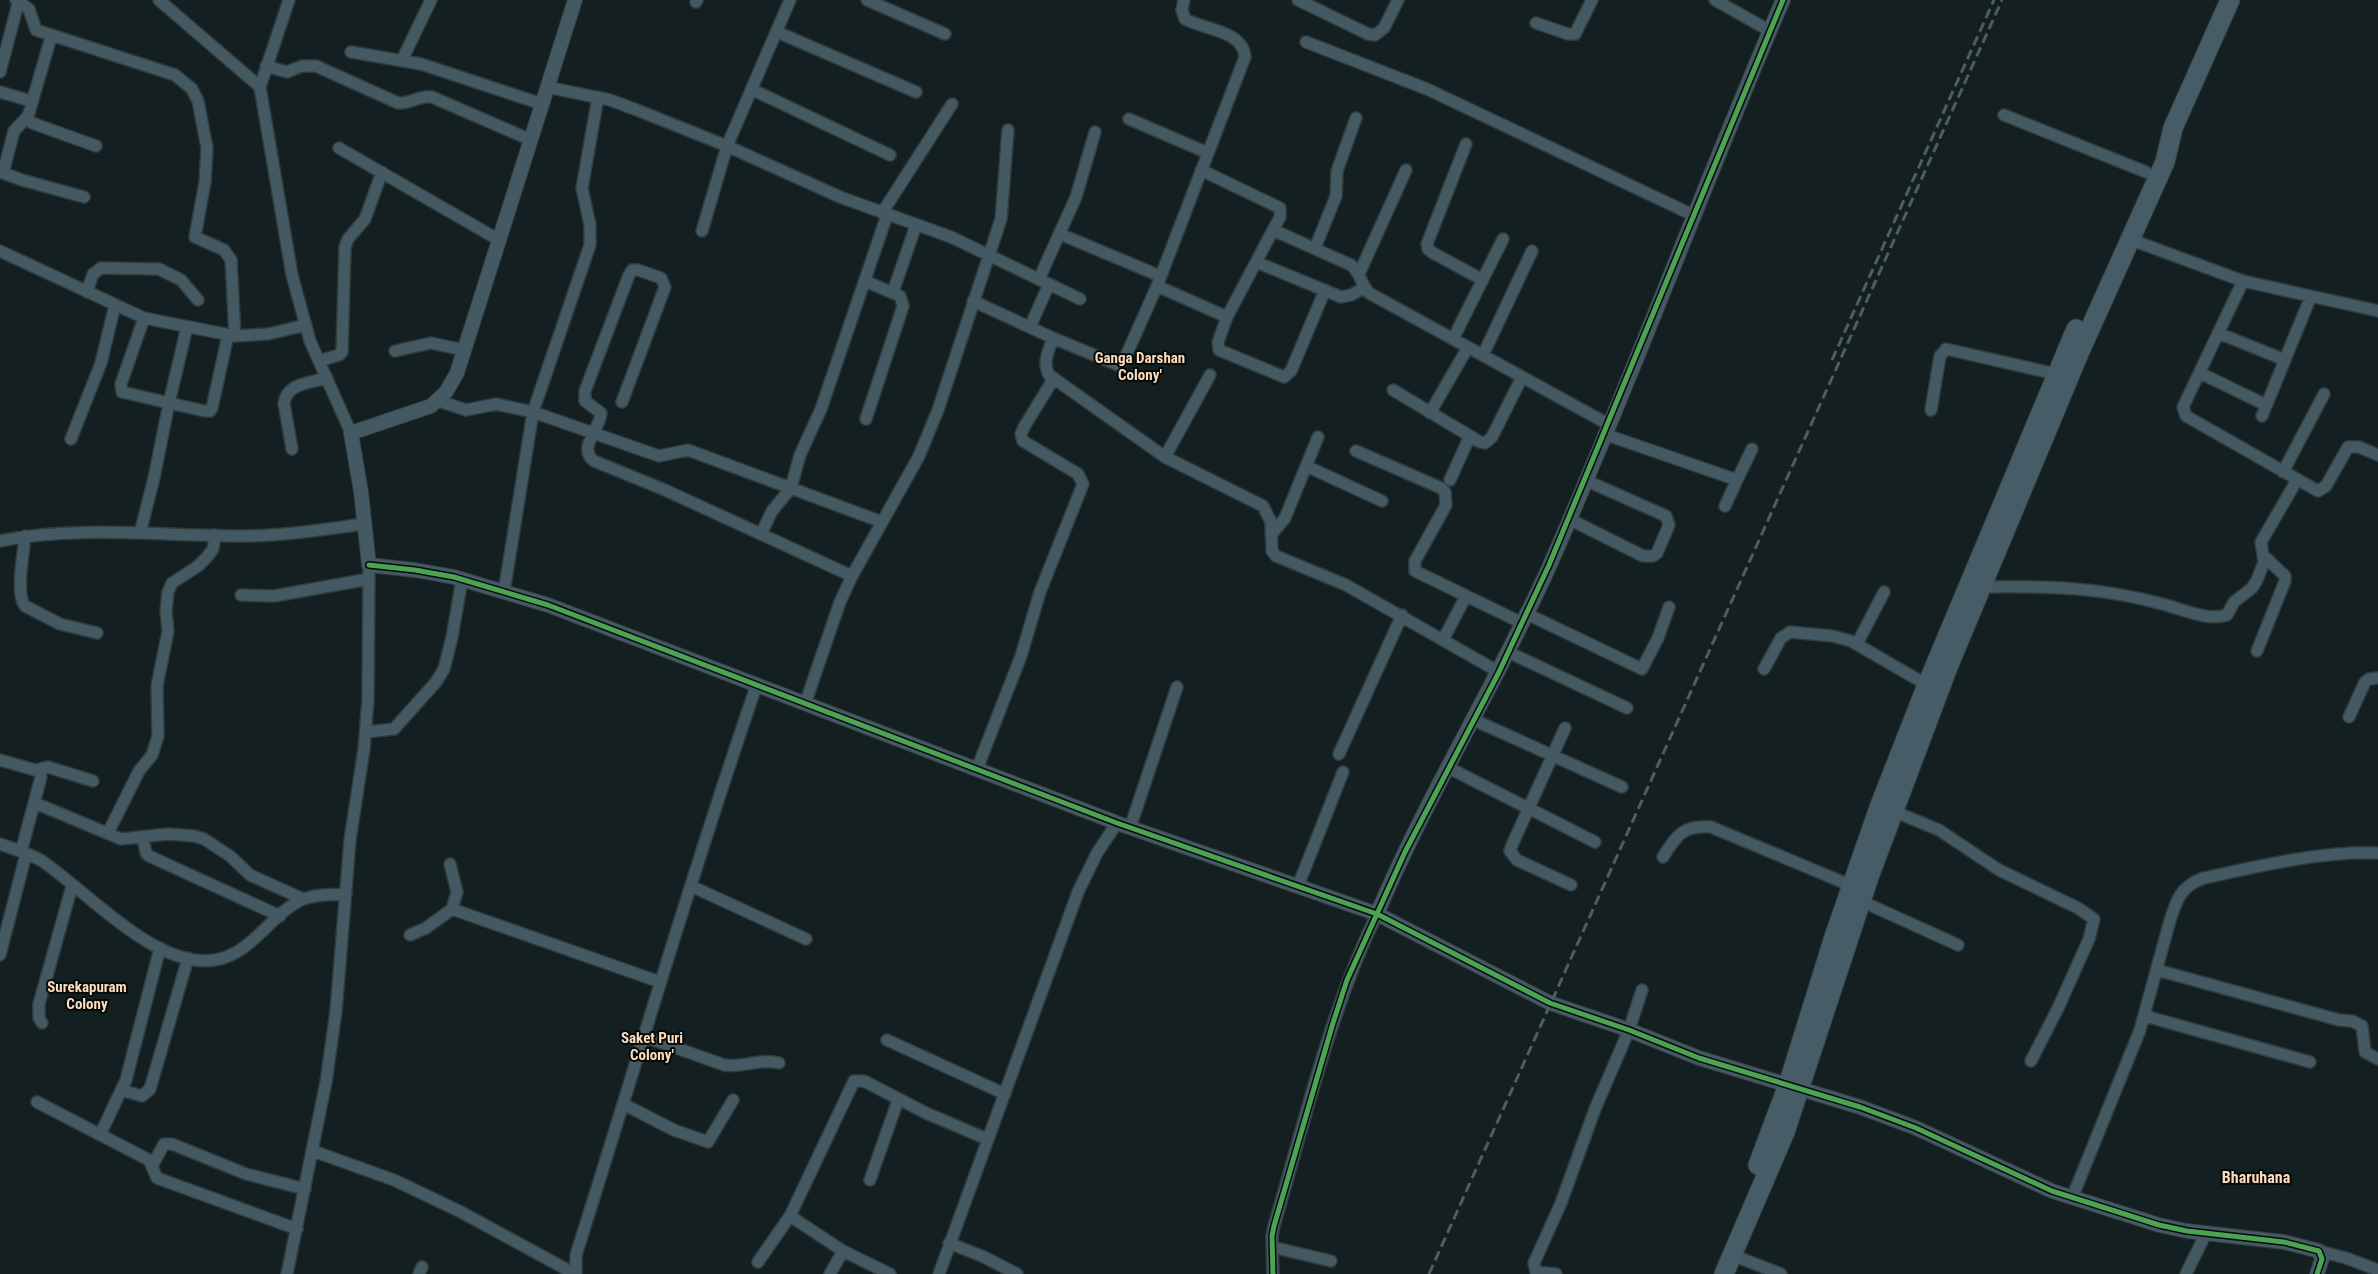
<svg xmlns="http://www.w3.org/2000/svg" width="2378" height="1274" font-family="'Roboto Condensed',sans-serif">
<style>
.lines{fill:none;stroke-linecap:round;stroke-linejoin:round}
.minor-casing{stroke:#303b3c;stroke-width:14}
.tertiary-casing{stroke:#303b3c;stroke-width:16}
.trunk-casing{stroke:#303b3c;stroke-width:21}
.minor{stroke:#455962;stroke-width:11}
.tertiary{stroke:#455962;stroke-width:14}
.trunk{stroke:#465c66;stroke-width:19}
.rail{stroke:#4f5d62;stroke-width:3;stroke-dasharray:10 5;stroke-linecap:butt}
.cycleway-casing{stroke:#030b0c;stroke-width:8}
.cycleway{stroke:#4ca352;stroke-width:5}
.labels{text-anchor:middle;stroke-width:4;stroke-linejoin:round;paint-order:stroke}
.neighbourhood-label{font-size:15px;font-weight:bold;fill:#ffdbb9;stroke:#030b0c}
.quarter-label{font-size:16px;font-weight:bold;fill:#ffdbb9;stroke:#030b0c}
</style>
<rect width="100%" height="100%" fill="#131f20"/>
<g class="lines">
<defs>
<path id="minor" d="M16,0L29,9L36,30L175,75L192,89L198,101L207,148L205,182L195,237L224,250L231,260L235,336
M159,0L260,87L292,275L310,341L351,433
M867,0L945,34
M1298,0L1368,34L1375,35L1384,28L1398,0
M1715,0L1770,31
M696,2L697,0
M1536,23L1568,34H1575L1592,0
M777,32L916,92
M51,37L27,120L32,123L96,146
M1306,42L1427,89L1695,216
M351,52L421,64L542,104
M402,60L431,0
M266,66L287,72L302,66H316L398,103C411,104 419,95 432,97L531,140
M0,72L19,0
M260,87L289,0
M547,87L610,100L637,110L727,146L840,197L951,237L1080,299
M753,90L890,155
M0,92L31,101
M2004,115L2146,172
M1129,119L1208,153
M1466,144L1427,244L1428,249L1433,253L1483,280
M339,148L499,240
M1201,170L1280,208V217L1273,230
M0,172L22,180L84,197
M3,173L14,131L27,117
M882,213L952,104
M702,231L727,146L790,0
M1060,234L1160,276
M2129,239L2243,281L2378,311
M1315,248L1336,196L1337,171L1356,118
M0,251L144,318L235,336L268,334L306,325
M1256,262L1341,297L1351,295L1364,288
M1359,274L1406,170
M1039,279L1076,197L1095,132
M865,281L900,296L903,306L866,419
M2243,281L2183,407L2186,416L2318,491L2326,486L2348,447H2359L2378,455
M1157,286L1227,317L1273,230L1351,265C1361,273 1361,285 1369,293L1608,424
M87,292L93,274L101,268L159,269L181,280L198,300
M893,292L916,225
M973,301L1053,338C1049,350 1042,362 1049,375L1165,457L1263,506L1271,522L1272,551L1276,556L1346,585L1499,672
M1227,317L1218,342L1219,350L1284,377L1291,371L1325,290
M187,327L169,403L205,411H210L212,408L228,335
M1030,327L1049,284
M2218,333L2285,360
M1053,338L1118,365L1125,358L1157,286L1245,57C1243,30 1204,30 1185,19L1182,10L1184,0
M1453,339L1503,239
M395,351L431,343L464,350
M1483,355L1532,251
M319,361L339,355L342,352L345,247L348,239L365,219L382,172
M2200,373L2266,405
M1393,390L1480,442L1485,443L1492,437L1522,377
M439,401L466,410L496,404L533,412L659,456L688,450L882,522
M622,402L665,287L661,278L638,270H632L629,275L585,391V401L601,413C600,430 577,448 594,461L665,490L852,576
M1931,410L1940,356L1946,349L2056,374
M1430,413L1468,347
M2262,416L2311,296
M1604,434L1737,480L1752,449
M71,439L101,363L115,305
M292,449L284,403C287,383 310,383 327,378
M1356,451L1441,488L1445,492L1446,505L1415,561V571L1522,623
M1165,457L1210,375
M1306,466L1382,501
M2283,472L2324,394
M1450,480L1470,436
M1725,506L1737,480
M1569,519L1643,556H1653L1657,553L1669,525L1666,516L1585,480
M140,533L154,478L169,403L122,392L121,384L144,318
M761,534L772,511L791,488L800,455L821,409L887,215
M1271,535L1285,518L1318,437
M25,536C24,553 15,593 25,606L60,624L97,633
M0,541C78,525 164,536 243,536C284,536 325,529 365,524
M1983,587C2050,586 2101,587 2166,605C2184,610 2208,621 2227,615L2234,602L2252,588L2257,580L2264,562L2261,542L2297,480
M504,592L533,412L590,245V225L582,188L598,97
M241,595L274,596L369,579
M1527,614L1642,669L1658,638L1669,607
M1443,640L1466,596
M1857,644L1884,592
M2257,651L2285,581V576L2263,555
M1508,652L1627,708
M1764,669L1781,638L1790,632L1832,636L1851,641L1927,685
M805,704L840,602L852,576L919,456L938,410L1001,219L1008,130
M2349,717L2365,682L2369,679L2378,678
M1474,720L1622,787
M1565,728L1512,845L1510,851L1517,860L1571,885
M366,732L394,729L436,682L444,669L452,637L462,580
M1339,754L1402,615
M0,760L35,770L40,773L41,777L21,852
M1449,768L1595,842
M977,769L1021,656L1040,592L1083,484L1078,474L1023,441L1021,434L1024,427L1054,378
M35,770L48,767L93,781
M35,803L121,839L168,834L194,836L204,839L230,856L250,875L303,899
M1893,811L1939,830L1999,870L2078,908L2094,919L2089,939L2059,1006L2031,1061
M1130,828L1177,687
M108,833L139,771L152,755L158,736L157,686L168,631L166,611L168,592L172,583L198,566L207,557L213,549L215,535
M143,838L146,853L149,856L280,916
M0,844C14,849 29,853 42,861C88,892 155,969 215,960C252,954 270,915 301,900C314,894 332,895 346,894
M1663,857C1677,835 1683,825 1711,827L1852,886
M450,864L457,892L452,909
M691,886L806,939
M1298,886L1343,772
M1861,901L1958,945
M410,935L426,928L452,909L660,982
M0,955L26,854
M2157,970L2339,1020L2352,1021L2362,1026L2365,1052L2378,1059
M2145,1016L2310,1062
M42,1023L39,1018V1004L72,886
M643,1036L724,1065C743,1068 759,1058 779,1063
M887,1040L1005,1094
M121,1090L142,1096L150,1089L188,958
M37,1102L149,1160L157,1178L297,1229
M623,1104L674,1130L708,1142L733,1100
M100,1135L126,1080L160,948
M313,1151L394,1180L461,1212L575,1274
M152,1166L164,1144H172L246,1174L305,1189
M870,1180L898,1100
M2072,1198L2140,1030L2169,924C2176,901 2180,886 2204,878C2260,866 2320,851 2378,853
M790,1216L843,1251L890,1274
M949,1243L984,1257L1017,1274
M1272,1247L1331,1261
M2319,1251L2346,1258L2378,1270
M1732,1255L1781,1274
M758,1262L790,1216L854,1081H864L926,1113L987,1139
M287,1274L326,1082L336,1011L350,840L364,749L368,700L369,565
M419,1274L422,1267
M576,1274V1255C636,1065 692,873 757,684
M830,1274L843,1251
M939,1274L1078,892L1097,853L1117,823
M1273,1274L1272,1236L1274,1226C1305,1121 1329,1013 1377,914
M1556,1274L1536,1272L1534,1263L1561,1203L1595,1109L1629,1030L1642,990
M2186,1274L2206,1233"/>
<path id="tertiary" d="M575,0L457,373L446,392L431,406L351,433L361,492L369,565L415,570L454,577L548,605L1117,823L1377,914L1550,1003L1629,1030L1699,1058L1860,1107L1916,1128L2052,1191L2159,1225L2187,1231L2284,1242L2319,1251L2322,1259L2317,1274
M1377,914C1427,795 1496,685 1549,567C1632,380 1702,188 1783,0"/>
<path id="trunk" d="M1758,1165L1788,1085L1834,937L1880,805L1927,685L2076,329
M1724,1274L1785,1132L1869,877L1948,667L2080,351L2165,162L2173,128L2230,0"/>
</defs>
<use href="#minor" class="minor-casing"/>
<use href="#tertiary" class="tertiary-casing"/>
<use href="#trunk" class="trunk-casing"/>
<use href="#minor" class="minor"/>
<use href="#tertiary" class="tertiary"/>
<use href="#trunk" class="trunk"/>
<path class="rail" d="M1832,360L1994,0
M1429,1274L2002,0"/>
<defs>
<path id="cycleway" d="M369,565L415,570L454,577L548,605L1117,823L1377,914L1550,1003L1629,1030L1699,1058L1860,1107L1916,1128L2052,1191L2159,1225L2187,1231L2284,1242L2319,1251L2322,1259L2317,1274
M1273,1274L1272,1236L1274,1226L1333,1023L1347,980L1405,852L1499,672L1549,565L1783,0"/>
</defs>
<use href="#cycleway" class="cycleway-casing"/>
<use href="#cycleway" class="cycleway"/>
</g>
<g class="labels">
<g class="neighbourhood-label">
<text x="1140" y="363">Ganga Darshan<tspan x="1140" dy="17">Colony'</tspan></text>
<text x="87" y="992">Surekapuram<tspan x="87" dy="17">Colony</tspan></text>
<text x="652" y="1043">Saket Puri<tspan x="652" dy="17">Colony'</tspan></text>
</g>
<g class="quarter-label">
<text x="2256" y="1183">Bharuhana</text>
</g>
</g>
</svg>
